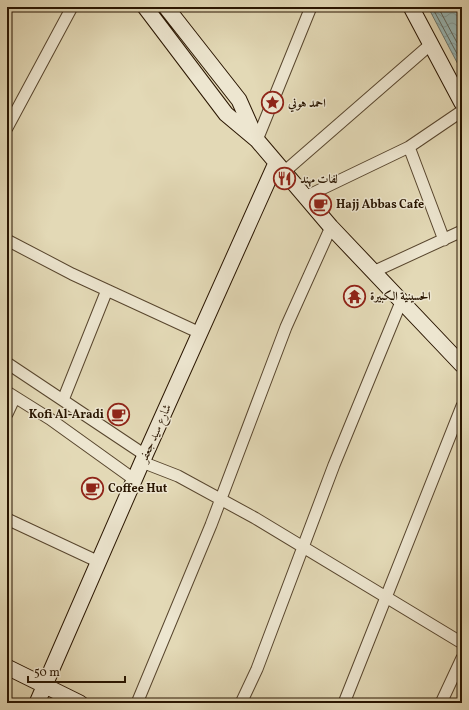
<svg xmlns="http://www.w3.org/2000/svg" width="469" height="710" font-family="Vollkorn,Amiri,serif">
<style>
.water{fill:url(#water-waves);stroke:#6c776e}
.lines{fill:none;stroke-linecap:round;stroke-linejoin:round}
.shore{stroke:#60665c;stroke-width:1}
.lane-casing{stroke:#58462e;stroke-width:8}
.street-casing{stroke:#58462e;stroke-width:13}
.secondary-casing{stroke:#291501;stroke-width:17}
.lane{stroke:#ede6d0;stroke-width:5.5}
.street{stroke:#ede6d0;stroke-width:11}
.secondary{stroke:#ede6d0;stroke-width:15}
.labels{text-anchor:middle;stroke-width:3;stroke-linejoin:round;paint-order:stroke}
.poi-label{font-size:12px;font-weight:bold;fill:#291501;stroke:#ede6d0;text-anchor:start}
.street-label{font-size:12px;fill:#291501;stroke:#ede6d0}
</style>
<defs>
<pattern id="water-waves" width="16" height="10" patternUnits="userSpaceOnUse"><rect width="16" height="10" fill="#98b8b7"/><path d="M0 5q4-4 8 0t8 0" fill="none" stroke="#839d9c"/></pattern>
</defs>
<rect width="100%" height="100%" fill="#e3d9b6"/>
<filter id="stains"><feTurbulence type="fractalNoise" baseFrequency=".005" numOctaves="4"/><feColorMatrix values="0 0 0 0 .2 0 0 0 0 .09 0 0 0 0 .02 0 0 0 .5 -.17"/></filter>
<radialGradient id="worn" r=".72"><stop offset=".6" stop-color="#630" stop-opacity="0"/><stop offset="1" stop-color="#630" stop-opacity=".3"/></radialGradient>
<path class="water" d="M428,7H462V72Z"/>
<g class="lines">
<path class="shore" d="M432,7L462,63
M438,7L462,52"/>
<defs>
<path id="lane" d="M462,290L461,300L462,302"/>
<path id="street" d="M7,128L72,7
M257,140L311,7
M409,147L444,240
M284,172L431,44
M305,197L409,147L462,111
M7,240L72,274L200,333
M373,272L462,231
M7,363L145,455
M7,392L50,419L135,480
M63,400L107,290
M7,414L15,397
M142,462L178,476L255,518L462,643
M7,519L99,562
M137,703L211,525L286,327L331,227
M241,703L257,669L334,465L401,302
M344,703L462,406
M441,703L462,658"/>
<path id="secondary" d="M145,7L226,114L257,140L331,227L462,365
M166,7L239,100L255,136
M411,7L462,103
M7,667L80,703
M37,703L142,462L276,163"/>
</defs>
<use href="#lane" class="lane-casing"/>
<use href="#street" class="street-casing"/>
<use href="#secondary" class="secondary-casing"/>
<use href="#lane" class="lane"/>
<use href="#street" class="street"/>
<use href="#secondary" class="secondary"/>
</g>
<defs>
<symbol id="sight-ring" viewBox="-11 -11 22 22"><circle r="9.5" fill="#ede6d0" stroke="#8f2418" stroke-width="1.5"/><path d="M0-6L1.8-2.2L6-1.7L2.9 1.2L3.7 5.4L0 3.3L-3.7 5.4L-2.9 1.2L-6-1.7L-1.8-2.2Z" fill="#8f2418"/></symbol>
<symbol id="restaurant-ring" viewBox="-11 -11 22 22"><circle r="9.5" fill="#ede6d0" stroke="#8f2418" stroke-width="1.5"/><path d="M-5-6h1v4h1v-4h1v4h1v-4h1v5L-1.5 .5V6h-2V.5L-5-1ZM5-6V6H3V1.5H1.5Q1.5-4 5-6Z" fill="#8f2418"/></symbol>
<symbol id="cafe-ring" viewBox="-11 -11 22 22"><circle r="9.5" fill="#ede6d0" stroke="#8f2418" stroke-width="1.5"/><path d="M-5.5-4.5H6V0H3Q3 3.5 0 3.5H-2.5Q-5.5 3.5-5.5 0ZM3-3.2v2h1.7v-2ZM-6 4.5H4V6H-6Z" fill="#8f2418"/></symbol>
<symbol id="temple-ring" viewBox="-11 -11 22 22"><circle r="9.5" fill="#ede6d0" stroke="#8f2418" stroke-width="1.5"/><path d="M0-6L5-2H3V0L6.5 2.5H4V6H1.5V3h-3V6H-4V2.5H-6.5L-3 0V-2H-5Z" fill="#8f2418"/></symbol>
</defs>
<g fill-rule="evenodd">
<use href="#sight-ring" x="260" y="90" width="25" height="25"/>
<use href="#restaurant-ring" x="272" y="166" width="25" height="25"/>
<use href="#cafe-ring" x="308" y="192" width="25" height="25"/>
<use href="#temple-ring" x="342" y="284" width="25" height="25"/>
<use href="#cafe-ring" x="106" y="402" width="25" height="25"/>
<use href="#cafe-ring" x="80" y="476" width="25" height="25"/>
</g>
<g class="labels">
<g class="poi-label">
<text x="288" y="107">احمد هوني</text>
<text x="300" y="183">لفات مهند</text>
<text x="336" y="208">Hajj Abbas Cafe</text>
<text x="370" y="300">الحسينية الكبيرة</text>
<text x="104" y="418" text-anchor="end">Kofi Al-Aradi</text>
<text x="108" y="492">Coffee Hut</text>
</g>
<g class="street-label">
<text transform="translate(155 433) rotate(-66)" y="4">شارع سيد جعفر</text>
</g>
</g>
<rect width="469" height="710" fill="none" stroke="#e3d9b6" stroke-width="24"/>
<rect x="8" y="8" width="453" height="694" fill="none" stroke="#291501" stroke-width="2"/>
<rect x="12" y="12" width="445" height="686" fill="none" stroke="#291501"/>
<path d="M28 676v6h97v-6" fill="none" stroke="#291501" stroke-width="2"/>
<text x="34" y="676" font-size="12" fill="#291501" stroke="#ede6d0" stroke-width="3" paint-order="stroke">50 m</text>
<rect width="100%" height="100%" filter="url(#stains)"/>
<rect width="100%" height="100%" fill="url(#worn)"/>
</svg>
